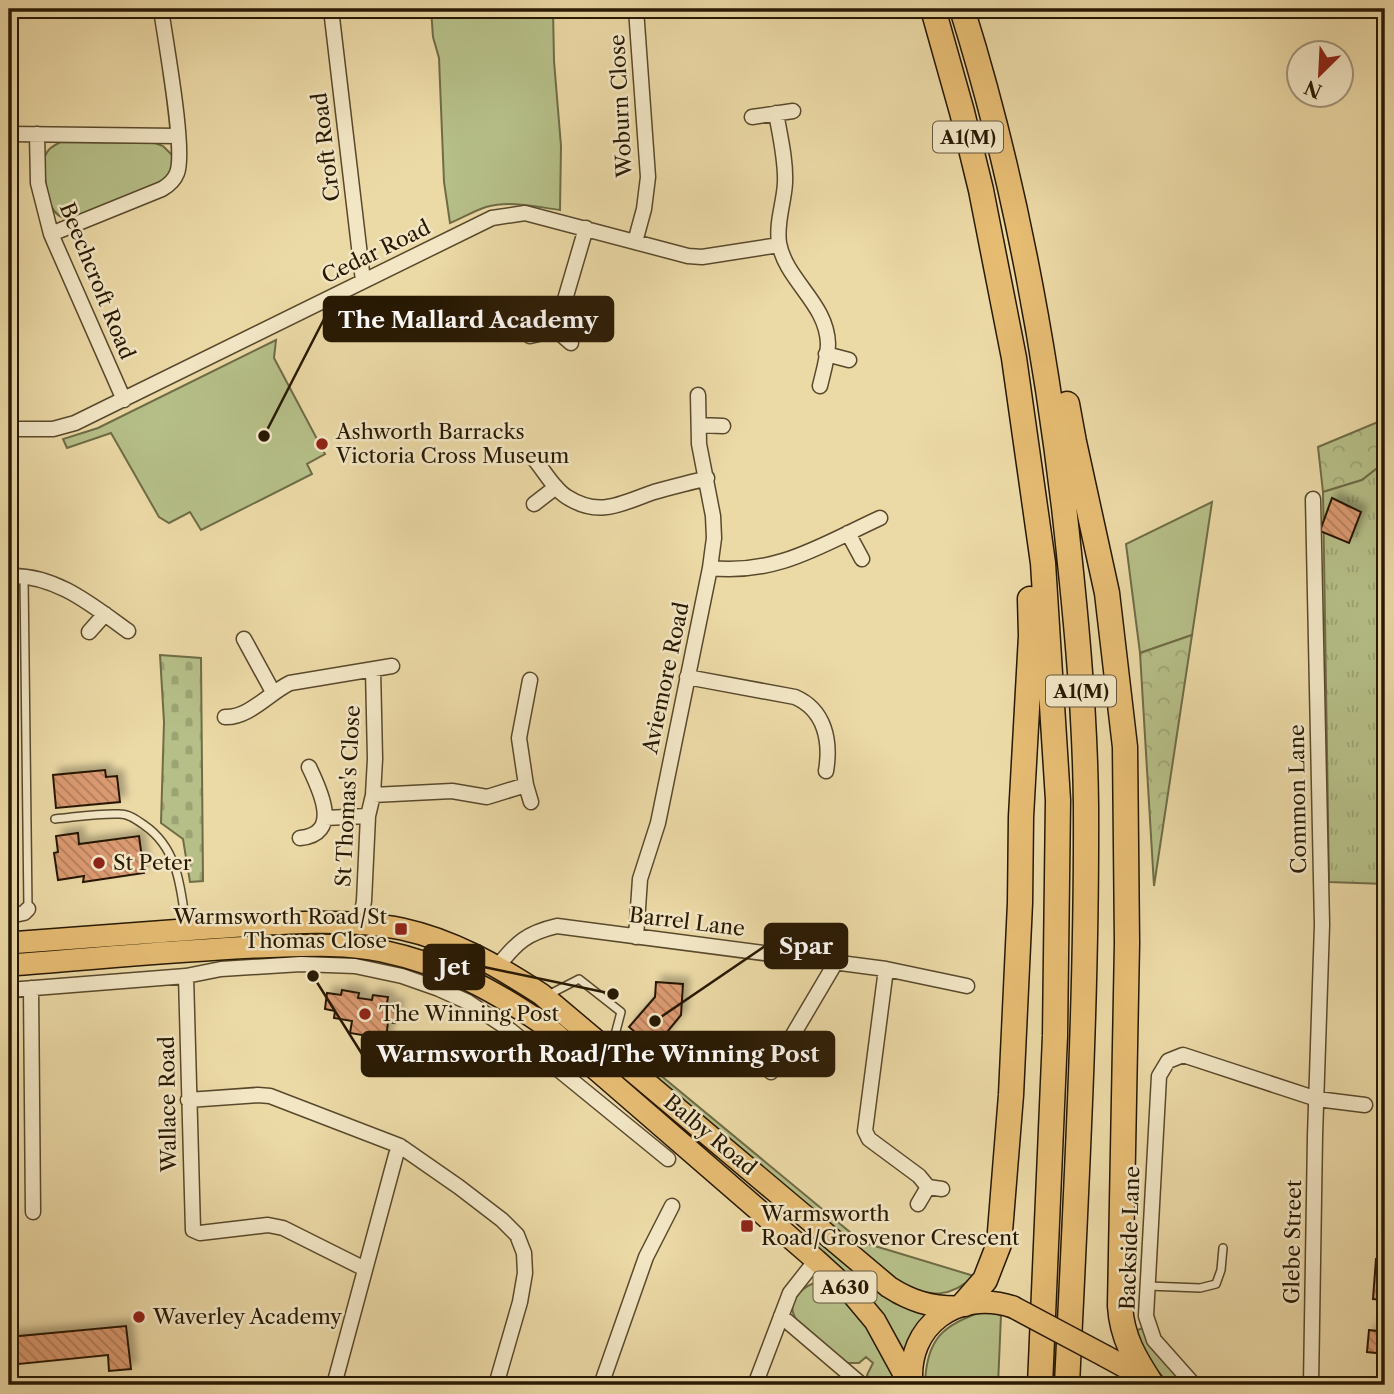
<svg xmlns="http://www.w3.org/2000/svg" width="1394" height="1394" font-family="'Libre Caslon Text',serif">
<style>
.grass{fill:#b6bf88;stroke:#6f6c46;stroke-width:2}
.forest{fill:url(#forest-crowns);stroke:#6f6c46;stroke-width:2}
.cemetery{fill:url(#cemetery-stones);stroke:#6f6c46;stroke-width:2}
.park{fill:url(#park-tufts);stroke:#6f6c46;stroke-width:2}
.building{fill:url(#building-back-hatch);stroke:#281903;stroke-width:2;filter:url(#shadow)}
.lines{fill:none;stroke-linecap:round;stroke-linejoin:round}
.lane-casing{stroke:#59492c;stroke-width:10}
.street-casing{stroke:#59492c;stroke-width:17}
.primary-casing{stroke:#281903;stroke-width:24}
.highway-casing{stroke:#281903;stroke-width:27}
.lane{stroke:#f2e6c5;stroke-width:7}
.street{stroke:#f2e6c5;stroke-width:14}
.primary{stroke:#e6bc73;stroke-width:21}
.highway{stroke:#e6bc73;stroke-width:24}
.primary-bridge-casing{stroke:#281903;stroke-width:24;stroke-linecap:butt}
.primary-bridge{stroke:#e6bc73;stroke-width:21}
.poi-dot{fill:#8f2418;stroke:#f2e6c5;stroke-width:2.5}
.labels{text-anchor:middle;stroke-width:5;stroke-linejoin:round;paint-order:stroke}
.shield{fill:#f2e6c5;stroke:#65563d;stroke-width:2}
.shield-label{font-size:19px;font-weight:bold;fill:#281903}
.street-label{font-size:21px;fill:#281903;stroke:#f2e6c5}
.poi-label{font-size:21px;fill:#281903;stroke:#f2e6c5;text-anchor:start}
.leader{fill:none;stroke:#281903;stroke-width:2.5}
.callout-dot{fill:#281903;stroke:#f2e6c5;stroke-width:2.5}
.callout{fill:#281903;stroke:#281903;stroke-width:2.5}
.callout-label{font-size:23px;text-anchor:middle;font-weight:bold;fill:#fff}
</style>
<defs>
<pattern id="forest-crowns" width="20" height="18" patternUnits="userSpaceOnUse" patternTransform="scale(1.75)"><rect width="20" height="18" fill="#b6bf88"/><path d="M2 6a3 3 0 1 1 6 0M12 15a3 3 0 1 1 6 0" fill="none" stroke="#9ca474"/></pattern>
<pattern id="cemetery-stones" width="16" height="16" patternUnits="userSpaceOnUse" patternTransform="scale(1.75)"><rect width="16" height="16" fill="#b6bf88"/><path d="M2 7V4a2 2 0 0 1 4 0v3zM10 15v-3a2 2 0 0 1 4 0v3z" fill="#9ca474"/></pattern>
<pattern id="park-tufts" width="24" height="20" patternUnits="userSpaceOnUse" patternTransform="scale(1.75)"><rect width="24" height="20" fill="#b6bf88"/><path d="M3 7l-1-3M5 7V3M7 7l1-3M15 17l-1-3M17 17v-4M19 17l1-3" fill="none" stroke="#9ca474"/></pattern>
<pattern id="building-back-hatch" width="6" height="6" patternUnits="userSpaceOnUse" patternTransform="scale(1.75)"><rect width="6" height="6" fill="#db9a71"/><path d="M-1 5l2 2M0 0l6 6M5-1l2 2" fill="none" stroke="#b27d5b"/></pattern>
<filter id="shadow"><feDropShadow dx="6" dy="-6" stdDeviation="3.5" flood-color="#0004"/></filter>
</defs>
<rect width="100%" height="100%" fill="#ebd9a6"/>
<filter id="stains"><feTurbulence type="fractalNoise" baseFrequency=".00286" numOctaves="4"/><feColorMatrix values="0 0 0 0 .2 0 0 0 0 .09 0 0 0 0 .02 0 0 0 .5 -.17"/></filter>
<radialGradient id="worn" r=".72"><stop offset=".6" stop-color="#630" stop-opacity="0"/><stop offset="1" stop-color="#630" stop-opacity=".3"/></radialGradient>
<path class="grass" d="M431,9H553L554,61L561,146L560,210C537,207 510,200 486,207C474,211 462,218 450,223L444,182L439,58L433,37Z
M61,142L155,143L163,146L172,155V170L165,181L71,220C44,217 47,185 43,164C45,151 50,147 61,142Z
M276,340L274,358L325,454L307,464L312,474L201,530L190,512L169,523L159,517L111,433L67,448L63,439L98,428Z
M1212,502L1192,635L1140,653L1126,544Z
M630,1050L862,1242L974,1276C950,1299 930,1296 901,1286L634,1060Z
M818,1240L894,1303L929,1316L906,1354L890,1327L814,1246Z
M814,1283L829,1284L834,1287L874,1336L899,1385H873L867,1375L873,1363L866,1357L859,1363H847L797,1320C785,1305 799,1289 814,1283Z
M985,1311L1001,1315L998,1385H925C926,1339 943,1324 985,1311Z
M1143,1328L1187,1385H1170L1153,1366L1132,1332Z"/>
<path class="forest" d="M1385,419V462L1362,480L1323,492L1318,447Z
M1192,635L1154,886L1140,653Z"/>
<path class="cemetery" d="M160,655L201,658L203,881L190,882L183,839L161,823L164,722Z"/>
<path class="park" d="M1385,462V884L1329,882L1323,492L1362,480Z"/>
<path class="building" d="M1332,498L1361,512L1349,543L1320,531Z
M105,770L106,777L117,776L120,802L56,808L53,775Z
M78,833L79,844L139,836L144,873L83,882L84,876L58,880L54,853L58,852L56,836Z
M656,982L683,984L681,1015L654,1048L629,1027L655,997Z
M342,990L359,993L358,998L372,1000L373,995L388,997L387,1003L398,1005L395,1023L388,1022L386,1039L350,1033L352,1021L334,1018L335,1011L325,1009L327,993L341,995Z
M1376,1259L1385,1260V1300L1373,1299Z
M126,1326L131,1369L109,1371L108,1355L9,1365V1337Z
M1369,1330L1385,1332V1354L1367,1352Z"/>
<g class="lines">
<defs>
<path id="lane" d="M24,577L28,909
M55,819C76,817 99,813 120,814C129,814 137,820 144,825C178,848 181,888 186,926
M548,995L579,979L621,1012L611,1050
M1148,1286L1200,1288L1216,1284L1221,1270L1223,1248"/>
<path id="street" d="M331,9L363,281
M776,113C780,136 786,160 785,183C784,203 776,222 779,243C786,281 827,303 828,344C828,357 823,373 820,386
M752,117L793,111
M9,134L178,136
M37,134L38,183L51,234L124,400
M51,234L162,189C169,185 174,181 177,173C186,151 165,39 161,9
M635,242L644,209L648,177L636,9
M556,330L586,228
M530,336L556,330L571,343
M826,354L849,360
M699,425L723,426
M9,429H53L75,423L492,218L525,213L688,256L702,257L779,245
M535,460C545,472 554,489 567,497C600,518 622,503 654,492C671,487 689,483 707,478
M534,504L556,487
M848,533L862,559
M710,568C778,575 821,545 880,518
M9,576C55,574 92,605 128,631
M89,632L105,614
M244,639L273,692
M687,677L795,697C825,710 831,741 826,771
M530,680L519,738L526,785L531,802
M225,717C249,718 269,693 290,683L392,666
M373,795L452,791L487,797L526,785
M325,818L368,816
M300,838C342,834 320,790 309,767
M9,916L24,913L28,909
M360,923L364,901L368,816L373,795L375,759L373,669
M636,937L640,879L658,823L710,568L714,538L713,516L699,444L698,395
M498,966C517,942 527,933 557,926L886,969L967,986
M886,969L865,1131L869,1139L919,1176L928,1187
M186,976L193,1230L200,1233L268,1225L283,1228L365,1269
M31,988L33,1212
M9,990L186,976L221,969L301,964L355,966L402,976L439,989L468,1002L510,1030L668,1159
M771,1072L836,962
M188,1100L258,1095L270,1096L400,1146L459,1187L502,1220L517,1235L524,1253L525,1273L520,1302L496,1385
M918,1204L928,1187L942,1189
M781,1316L862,1385
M334,1385L396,1155L400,1146
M601,1385L646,1257L672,1206
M755,1385L790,1293L816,1260
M1194,1385L1154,1340L1146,1316L1159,1076L1168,1061L1183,1055L1317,1099L1365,1105
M1311,1385L1315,1136L1322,925L1313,499"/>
<path id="primary" d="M9,943C76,938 143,933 210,928C270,924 343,917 402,929C453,940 498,966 541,994L889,1287C911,1301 930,1307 956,1307
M9,965C90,959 172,951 254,947C296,946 341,942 382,951C447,965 492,989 546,1026L816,1260L849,1290L875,1321L910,1385
M1105,1356L1127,1368L1149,1385
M912,1385C906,1325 958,1289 1013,1307"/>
<path id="highway" d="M933,9L962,112L981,190L1014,358L1043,563L1058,800L1055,1036L1040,1385
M962,9C1013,171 1044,339 1064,507C1075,606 1085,706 1086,806C1087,999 1076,1192 1067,1385
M1067,404L1074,442L1107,593L1125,747L1127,943L1120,1306C1122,1338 1135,1359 1152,1385
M964,1304L985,1280L999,1244L1011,1095L1020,903L1021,817L1031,636L1030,599"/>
</defs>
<use href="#lane" class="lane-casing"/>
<use href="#street" class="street-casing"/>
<use href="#primary" class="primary-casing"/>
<use href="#highway" class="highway-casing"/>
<use href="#lane" class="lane"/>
<use href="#street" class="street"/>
<use href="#primary" class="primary"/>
<use href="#highway" class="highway"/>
<defs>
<path id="primary-bridge" d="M1013,1307L1105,1356"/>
</defs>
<use href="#primary-bridge" class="primary-bridge-casing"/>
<use href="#primary-bridge" class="primary-bridge"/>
</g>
<g class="poi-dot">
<circle cx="322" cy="444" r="7"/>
<circle cx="99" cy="863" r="7"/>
<rect x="394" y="922" width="14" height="14" rx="3.5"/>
<circle cx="365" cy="1014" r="7"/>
<rect x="740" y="1219" width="14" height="14" rx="3.5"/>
<circle cx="139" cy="1317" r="7"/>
</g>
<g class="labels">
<g class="shield">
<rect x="933" y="121.5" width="70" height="31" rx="5"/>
<rect x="1046" y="675.5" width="70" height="31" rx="5"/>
<rect x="813.5" y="1271.5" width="63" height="31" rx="5"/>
</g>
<g class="shield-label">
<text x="968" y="144">A1(M)</text>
<text x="1081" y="698">A1(M)</text>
<text x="845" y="1294">A630</text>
</g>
<g class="street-label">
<text transform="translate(621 106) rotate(-93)" y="7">Woburn Close</text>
<text transform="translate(326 147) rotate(-97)" y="7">Croft Road</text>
<text transform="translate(376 252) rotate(-26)" y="7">Cedar Road</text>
<text transform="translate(97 281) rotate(68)" y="7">Beechcroft Road</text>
<text transform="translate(666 678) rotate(-78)" y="7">Aviemore Road</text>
<text transform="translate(348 796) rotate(-87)" y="7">St Thomas's Close</text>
<text transform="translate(1298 799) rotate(-91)" y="7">Common Lane</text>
<text transform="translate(687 922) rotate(7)" y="7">Barrel Lane</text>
<text transform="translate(168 1104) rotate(-91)" y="7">Wallace Road</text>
<text transform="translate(710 1135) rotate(40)" y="7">Balby Road</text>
<text transform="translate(1130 1238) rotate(-88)" y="7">Backside Lane</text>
<text transform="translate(1293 1242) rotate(-89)" y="7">Glebe Street</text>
</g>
<g class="poi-label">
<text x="336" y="439">Ashworth Barracks<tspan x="336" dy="24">Victoria Cross Museum</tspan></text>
<text x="113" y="870">St Peter</text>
<text x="387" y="924" text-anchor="end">Warmsworth Road/St<tspan x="387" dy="24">Thomas Close</tspan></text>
<text x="379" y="1021">The Winning Post</text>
<text x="761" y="1221">Warmsworth<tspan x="761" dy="24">Road/Grosvenor Crescent</tspan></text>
<text x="153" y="1324">Waverley Academy</text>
</g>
</g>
<path class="leader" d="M264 436L324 319M655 1021L765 946M613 994L484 967M313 976L362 1054"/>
<g class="callout-dot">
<circle cx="264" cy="436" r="7"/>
<circle cx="655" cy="1021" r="7"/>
<circle cx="613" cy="994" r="7"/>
<circle cx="313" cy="976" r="7"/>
</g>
<g class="callout">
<rect x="324" y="297" width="289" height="44" rx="7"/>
<rect x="765" y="924" width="82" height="44" rx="7"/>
<rect x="424" y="945" width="60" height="44" rx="7"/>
<rect x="362" y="1032" width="472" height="44" rx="7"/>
</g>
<g class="callout-label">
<text x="468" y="328">The Mallard Academy</text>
<text x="806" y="954">Spar</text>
<text x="454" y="975">Jet</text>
<text x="598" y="1062">Warmsworth Road/The Winning Post</text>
</g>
<rect width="1394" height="1394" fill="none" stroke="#ebd9a6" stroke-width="35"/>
<rect x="10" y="10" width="1373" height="1373" fill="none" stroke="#281903" stroke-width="3.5"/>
<rect x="18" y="18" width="1359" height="1359" fill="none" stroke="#281903" stroke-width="2"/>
<g transform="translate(1320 74) rotate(204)"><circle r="33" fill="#f2e6c5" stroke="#a19477" stroke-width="2"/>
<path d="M0-5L12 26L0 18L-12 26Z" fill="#8f2418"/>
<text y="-10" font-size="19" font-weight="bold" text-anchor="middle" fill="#281903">N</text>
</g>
<rect width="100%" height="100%" filter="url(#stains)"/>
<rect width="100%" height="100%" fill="url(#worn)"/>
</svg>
